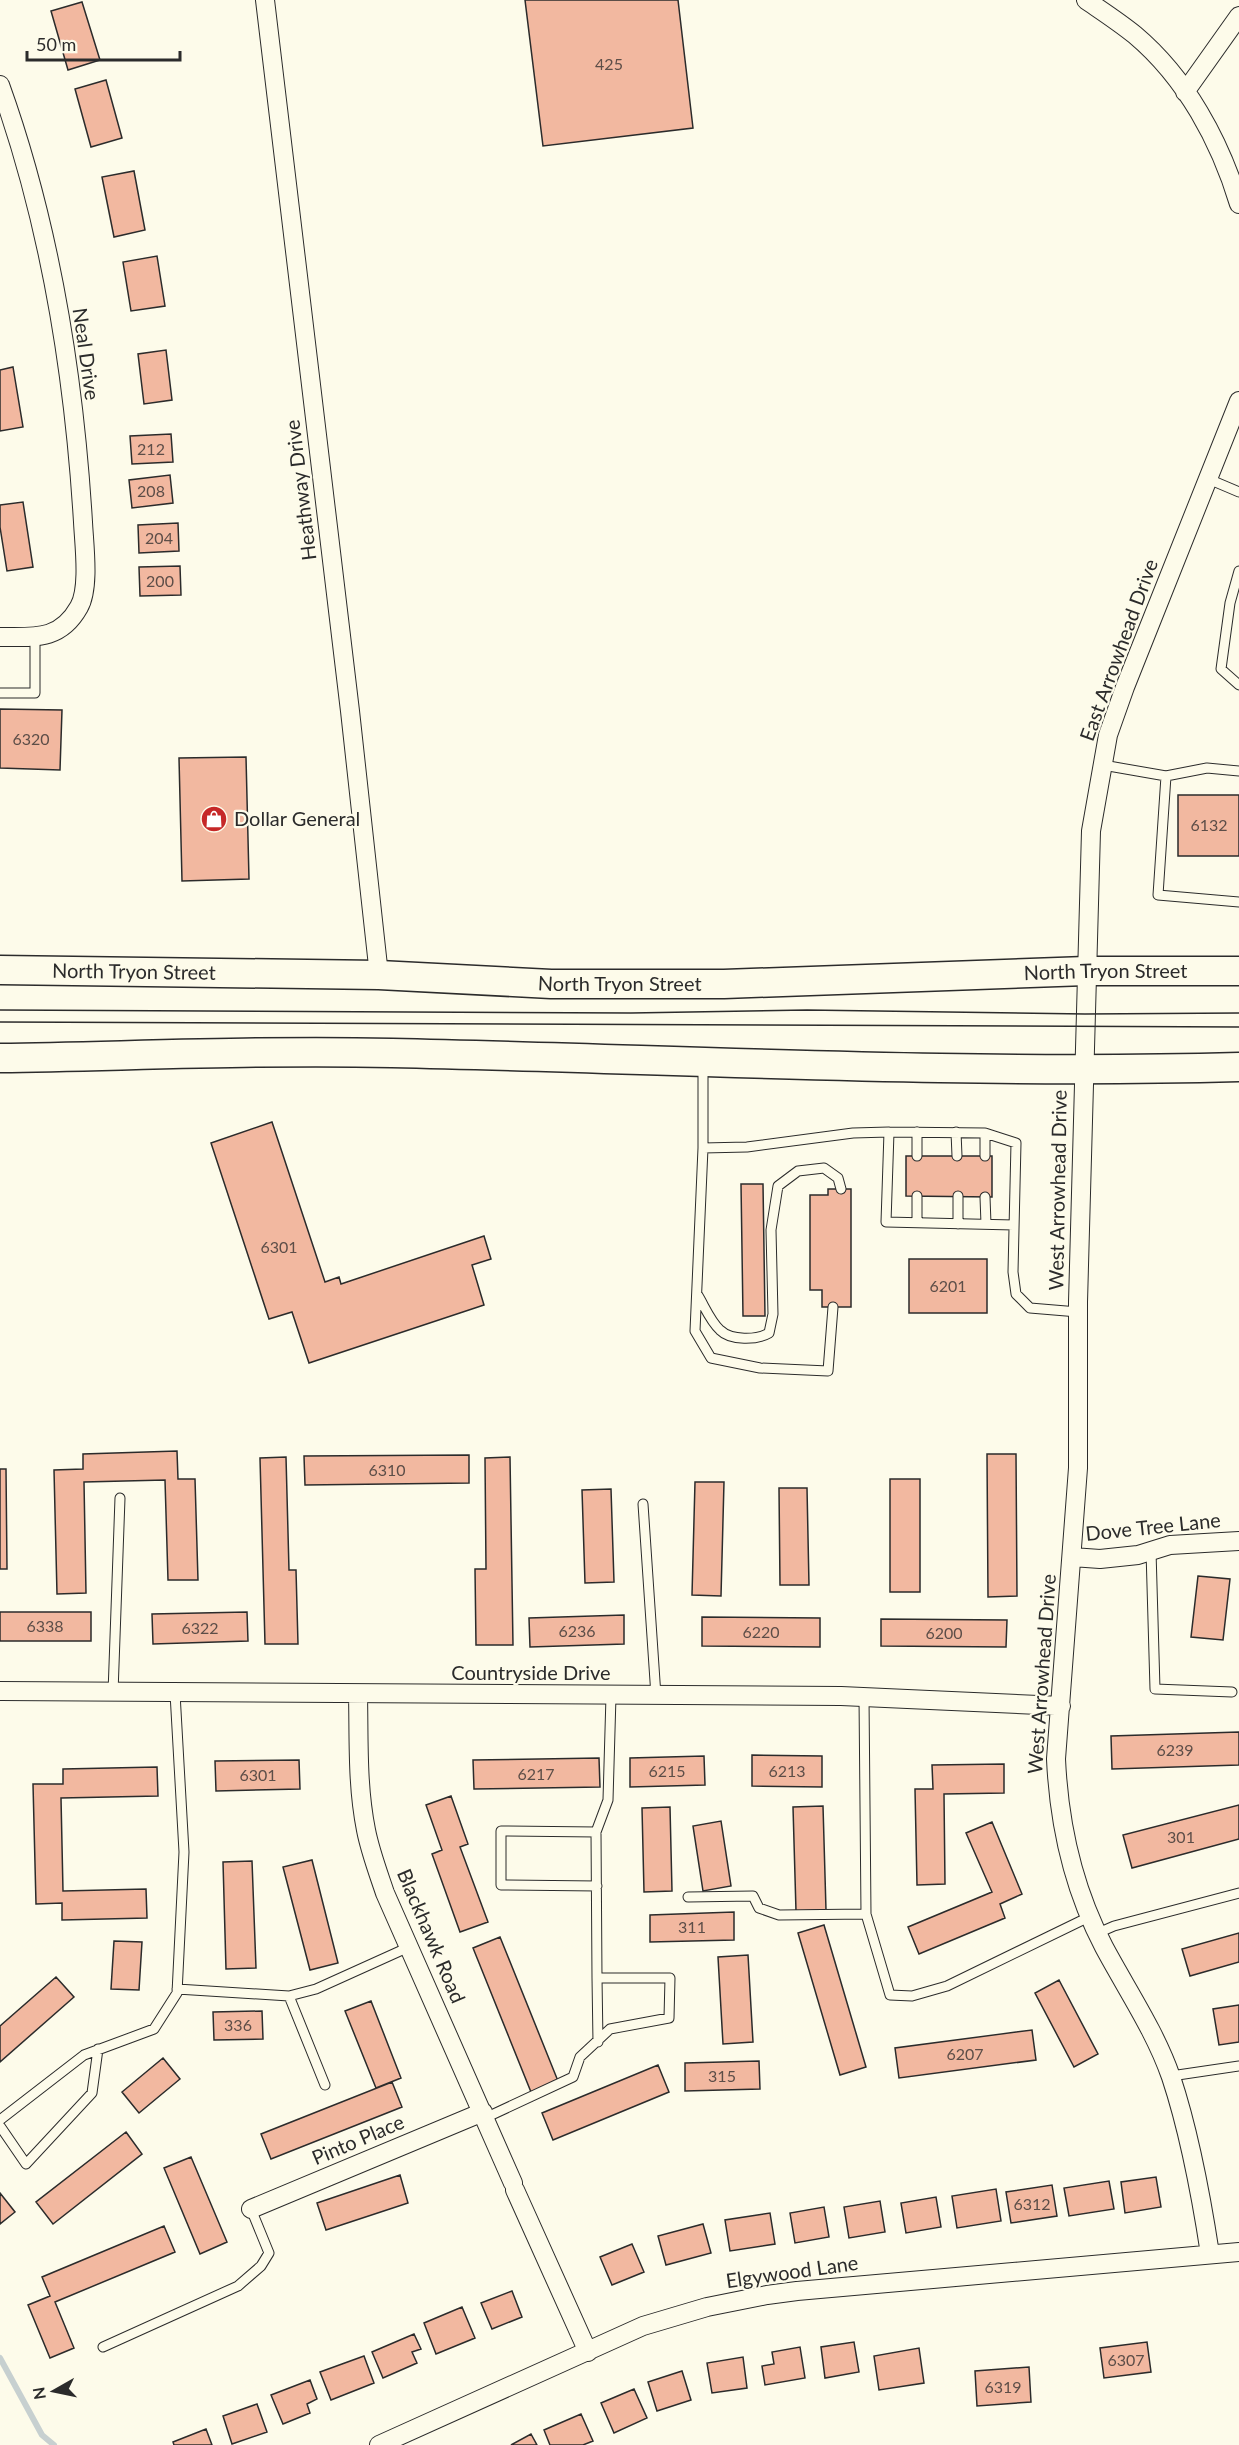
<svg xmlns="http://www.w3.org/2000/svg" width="1239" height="2445" font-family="Lato,sans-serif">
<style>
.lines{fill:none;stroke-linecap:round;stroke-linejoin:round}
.stream{stroke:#c7d0d0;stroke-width:6}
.building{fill:#f2b8a0;stroke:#2b2b2b;stroke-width:1.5}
.service-casing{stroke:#2b2b2b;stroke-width:11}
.minor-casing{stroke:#2b2b2b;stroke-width:20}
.primary-casing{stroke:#2b2b2b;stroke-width:31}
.service{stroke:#fdfbea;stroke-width:9}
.minor{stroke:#fdfbea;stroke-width:18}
.primary{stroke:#fdfbea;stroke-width:28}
.tram{stroke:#2b2b2b;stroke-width:1.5}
.labels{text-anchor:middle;stroke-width:4.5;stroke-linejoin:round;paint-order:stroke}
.number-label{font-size:16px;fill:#5d4e48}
.street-label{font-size:20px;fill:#2b2b2b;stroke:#fdfbea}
.poi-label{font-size:20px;fill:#2b2b2b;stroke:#fdfbea;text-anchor:start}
</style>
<rect width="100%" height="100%" fill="#fdfbea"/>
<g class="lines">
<path class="stream" d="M0,2358L42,2435L54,2445"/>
</g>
<path class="building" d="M525,0H678L693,128L543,146Z
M82,2L100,60L68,70L51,11Z
M106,80L122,138L91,147L75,89Z
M134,171L145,230L114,237L102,177Z
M157,256L165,306L131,311L123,262Z
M166,350L172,400L144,404L138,354Z
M13,367L23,427L0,431V370Z
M171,434L173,462L132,464L130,436Z
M170,475L173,503L132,508L129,480Z
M23,502L33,567L7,571L0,527V505Z
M178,523L179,551L139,553L138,525Z
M180,566L181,595L140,596L139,567Z
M0,709L62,710L60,770L0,768Z
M246,757L249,879L182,881L179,758Z
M1178,795H1239V856H1178Z
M272,1122L325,1282L339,1277L341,1284L484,1236L491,1259L472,1265L484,1305L309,1363L292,1312L269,1319L211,1143Z
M906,1156H992V1197L906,1196Z
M741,1184H763L765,1316H743Z
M828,1189H851V1307H822V1290H810V1195H828Z
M909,1259H987V1313H909Z
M177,1451L178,1479H195L198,1580H168L165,1480L84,1482L86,1593L57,1594L54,1470L83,1469V1454Z
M987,1454H1016L1017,1596L988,1597Z
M469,1455V1483L305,1485L304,1456Z
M286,1457L289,1570H296L298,1644H265L260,1458Z
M510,1457L513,1645H476L475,1569H486L485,1458Z
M0,1469H6L7,1569H0Z
M890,1479H920V1592H890Z
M695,1482H724L721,1596L692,1595Z
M779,1488H807L809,1585H780Z
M611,1489L614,1582L585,1583L582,1490Z
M1198,1576L1230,1579L1223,1640L1191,1637Z
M0,1612H91V1641H0Z
M247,1612L248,1641L153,1644L152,1614Z
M624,1615V1644L530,1647L529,1618Z
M702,1617L820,1618V1647L702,1646Z
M881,1619L1007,1620L1006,1647L881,1646Z
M1239,1732V1765L1112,1769L1111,1736Z
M752,1755L822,1756V1787L752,1786Z
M704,1756L705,1785L630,1787V1758Z
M599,1758L600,1787L474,1789L473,1760Z
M299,1760L300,1789L216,1791L215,1761Z
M1004,1764V1793L944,1794L945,1884L917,1885L915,1789H933L932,1765Z
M157,1767L158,1796L61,1798L63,1891L146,1889L147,1918L62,1920V1903L36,1904L33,1784H63V1769Z
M451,1796L468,1844L460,1847L488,1922L460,1932L432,1854L442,1850L426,1805Z
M1239,1805V1839L1132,1868L1123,1835Z
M823,1806L826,1910L796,1911L793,1807Z
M670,1807L672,1891L644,1892L642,1808Z
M721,1821L731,1886L703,1891L693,1826Z
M992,1822L1022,1894L1000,1904L1005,1918L919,1954L908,1927L992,1892L966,1833Z
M312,1860L338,1963L310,1970L283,1867Z
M252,1861L256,1968L226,1969L223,1862Z
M734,1912V1940L650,1942V1915Z
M824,1925L866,2067L840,2075L798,1933Z
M1239,1933V1962L1190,1976L1182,1949Z
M500,1937L558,2081L531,2092L473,1948Z
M114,1941L142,1942L139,1990L111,1989Z
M748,1955L753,2042L723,2044L718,1957Z
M56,1977L74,1997L0,2062V2026Z
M1059,1980L1098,2054L1074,2067L1035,1993Z
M371,2001L401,2078L376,2088L345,2011Z
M1239,2005V2042L1219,2045L1213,2009Z
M262,2011L263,2039L214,2040L213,2012Z
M1032,2030L1036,2060L899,2078L895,2048Z
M163,2058L180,2079L139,2113L122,2092Z
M759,2061L760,2089L685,2091V2063Z
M658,2065L669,2092L553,2140L542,2113Z
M392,2082L402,2107L271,2159L261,2134Z
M126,2132L142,2154L53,2224L36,2202Z
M191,2157L227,2242L200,2254L164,2168Z
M400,2175L408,2203L326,2230L317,2203Z
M1156,2177L1161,2207L1125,2213L1121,2182Z
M1109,2181L1114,2209L1069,2216L1064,2188Z
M1052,2185L1057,2216L1011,2223L1006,2192Z
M996,2189L1001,2221L957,2228L952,2196Z
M0,2193L15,2212L0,2224Z
M936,2197L941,2227L906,2233L901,2203Z
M880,2201L885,2232L849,2238L844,2207Z
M824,2207L829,2237L795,2243L790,2213Z
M770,2213L775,2244L730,2251L725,2220Z
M703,2224L711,2253L666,2265L658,2236Z
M164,2226L175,2252L55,2302L74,2348L50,2358L28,2305L50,2296L42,2277Z
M632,2244L644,2272L612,2285L600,2257Z
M512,2291L522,2317L492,2329L481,2303Z
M462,2307L475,2338L436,2354L424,2323Z
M414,2334L421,2349L412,2352L417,2363L383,2378L372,2352Z
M854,2342L859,2372L825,2378L821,2347Z
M1147,2342L1151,2372L1104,2378L1100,2348Z
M800,2347L805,2378L765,2385L762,2366L774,2364L772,2352Z
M919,2348L924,2383L879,2390L874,2356Z
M364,2356L374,2383L331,2400L320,2372Z
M743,2357L747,2388L712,2393L707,2363Z
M1029,2367L1031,2402L977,2406L975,2371Z
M682,2371L691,2400L657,2411L648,2382Z
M310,2380L317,2399L307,2404L310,2413L283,2424L271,2395Z
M634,2389L647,2418L614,2433L601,2403Z
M257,2404L267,2432L232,2444L223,2416Z
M581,2414L593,2441L583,2445H550L544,2430Z
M206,2429L212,2445H174L173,2442Z
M531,2434L537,2445H511Z"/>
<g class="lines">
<defs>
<path id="service" d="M1206,478L1239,492
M1239,571L1230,603L1221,669L1239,685
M0,693H35V637
M1103,765L1166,776L1158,895L1239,902
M1166,776L1207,768L1239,771
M703,1064V1148L747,1147L853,1133L889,1132L985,1133L1016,1143L1013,1272L1016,1294L1030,1308L1078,1312
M889,1132L886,1222L1014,1225
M956,1132L957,1156
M985,1133V1156
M703,1148L695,1331L711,1358L760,1368L828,1371L833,1307
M917,1156V1132
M958,1196V1224
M985,1197L986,1224
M917,1222V1196
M697,1294C704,1305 710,1321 720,1330C731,1341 757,1340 769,1333L773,1314L771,1230L778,1186L798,1171L824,1168L838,1178L841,1189
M643,1504L656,1696
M1151,1551L1155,1689L1232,1692
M113,1693L120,1498
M864,1697L866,1914L890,1995L912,1996L947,1986L1091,1916
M596,1832L501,1831V1885L597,1886
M688,1897L753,1896L759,1908L779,1915L866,1914
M1098,1933L1114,1926L1239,1893
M597,1978L596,1832L608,1800L611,1696
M177,1989L289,1996L316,1989L409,1947
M289,1996L325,2085
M1171,2076L1239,2066
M485,2118L573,2077L580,2057L610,2029L669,2018L670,1978H597L598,2042
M0,2120L84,2055L154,2029L177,1993L184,1852L175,1693
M0,2126L26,2164L92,2093L98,2049
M103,2347L238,2286L261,2266L269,2253L251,2209"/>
<path id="minor" d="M265,0L350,711L379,975
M1086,0C1102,11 1119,22 1135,35C1186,78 1220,141 1239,204
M0,85C50,224 74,374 83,522C84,544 90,588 79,607C60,641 34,637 0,637
M1185,92L1239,16
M1072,1557L1100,1559L1138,1555L1170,1545L1239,1541
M0,1691L841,1696L1061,1706
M358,1695C359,1740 357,1785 366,1830C370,1851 378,1872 385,1893L513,2183
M515,2190L588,2352
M251,2209L483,2112
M1210,2254C1201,2195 1190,2134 1171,2077C1155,2031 1127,1990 1104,1947C1074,1890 1059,1824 1056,1759L1078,1468V1302L1091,831L1108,735L1125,687L1239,401
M379,2445L643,2326L707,2307L767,2295L797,2291L1239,2252"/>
<g id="primary">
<path id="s1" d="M0,970L379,975L551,984H724L1086,971H1239"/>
<path d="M0,1058C131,1056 262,1050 392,1053C674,1059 957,1075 1239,1067"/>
</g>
</defs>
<use href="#service" class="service-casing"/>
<use href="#minor" class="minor-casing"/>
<use href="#primary" class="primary-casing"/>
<use href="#service" class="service"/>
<use href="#minor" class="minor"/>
<use href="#primary" class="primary"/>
<path class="tram" d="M0,1010L631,1013L807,1010L1085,1014L1239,1013
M0,1022L1239,1027"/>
</g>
<defs>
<symbol id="shop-disc" viewBox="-11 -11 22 22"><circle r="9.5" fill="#c62828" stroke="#fdfbea"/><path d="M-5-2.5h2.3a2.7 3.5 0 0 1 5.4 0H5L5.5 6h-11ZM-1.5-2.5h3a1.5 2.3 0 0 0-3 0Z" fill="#fff"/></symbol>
</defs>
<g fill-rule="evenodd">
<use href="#shop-disc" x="199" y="804" width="30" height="30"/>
</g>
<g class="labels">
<g class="number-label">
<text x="609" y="70">425</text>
<text x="151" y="455">212</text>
<text x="151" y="497">208</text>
<text x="159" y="544">204</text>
<text x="160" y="587">200</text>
<text x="31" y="745">6320</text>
<text x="1209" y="831">6132</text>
<text x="279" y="1253">6301</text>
<text x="948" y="1292">6201</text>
<text x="387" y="1476">6310</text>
<text x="45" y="1632">6338</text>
<text x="200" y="1634">6322</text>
<text x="577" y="1637">6236</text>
<text x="761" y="1638">6220</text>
<text x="944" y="1639">6200</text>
<text x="1175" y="1756">6239</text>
<text x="667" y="1777">6215</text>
<text x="787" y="1777">6213</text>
<text x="536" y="1780">6217</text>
<text x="258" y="1781">6301</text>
<text x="1181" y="1843">301</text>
<text x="692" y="1933">311</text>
<text x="238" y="2031">336</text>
<text x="965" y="2060">6207</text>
<text x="722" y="2082">315</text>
<text x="1032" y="2210">6312</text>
<text x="1126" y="2366">6307</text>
<text x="1003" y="2393">6319</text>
</g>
<g class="street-label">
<text transform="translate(86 354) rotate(82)" y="7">Neal Drive</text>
<text transform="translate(301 490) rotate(-97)" y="7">Heathway Drive</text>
<text transform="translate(1119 650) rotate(-70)" y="7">East Arrowhead Drive</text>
<text dy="7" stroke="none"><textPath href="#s1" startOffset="134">North Tryon Street</textPath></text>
<text dy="7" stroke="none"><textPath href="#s1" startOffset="1106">North Tryon Street</textPath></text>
<text dy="7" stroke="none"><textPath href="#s1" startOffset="620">North Tryon Street</textPath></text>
<text transform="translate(1058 1190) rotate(-89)" y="7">West Arrowhead Drive</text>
<text transform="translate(1153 1527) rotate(-6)" y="7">Dove Tree Lane</text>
<text x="531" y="1680">Countryside Drive</text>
<text transform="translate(1042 1674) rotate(-86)" y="7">West Arrowhead Drive</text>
<text transform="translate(431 1936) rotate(67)" y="7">Blackhawk Road</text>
<text transform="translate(358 2140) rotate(-23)" y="7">Pinto Place</text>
<text transform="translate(792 2272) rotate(-8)" y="7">Elgywood Lane</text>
</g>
<g class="poi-label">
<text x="234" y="826">Dollar General</text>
</g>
</g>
<g transform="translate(54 2391) rotate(261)" stroke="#fdfbea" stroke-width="4.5" paint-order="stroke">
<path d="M0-4.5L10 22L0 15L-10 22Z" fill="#2b2b2b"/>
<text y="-9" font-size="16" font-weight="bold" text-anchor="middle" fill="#2b2b2b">N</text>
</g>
<path d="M27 51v9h153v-9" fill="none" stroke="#2b2b2b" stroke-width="3"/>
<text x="36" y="51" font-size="18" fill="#2b2b2b" stroke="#fdfbea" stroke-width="4.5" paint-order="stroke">50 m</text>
</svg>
